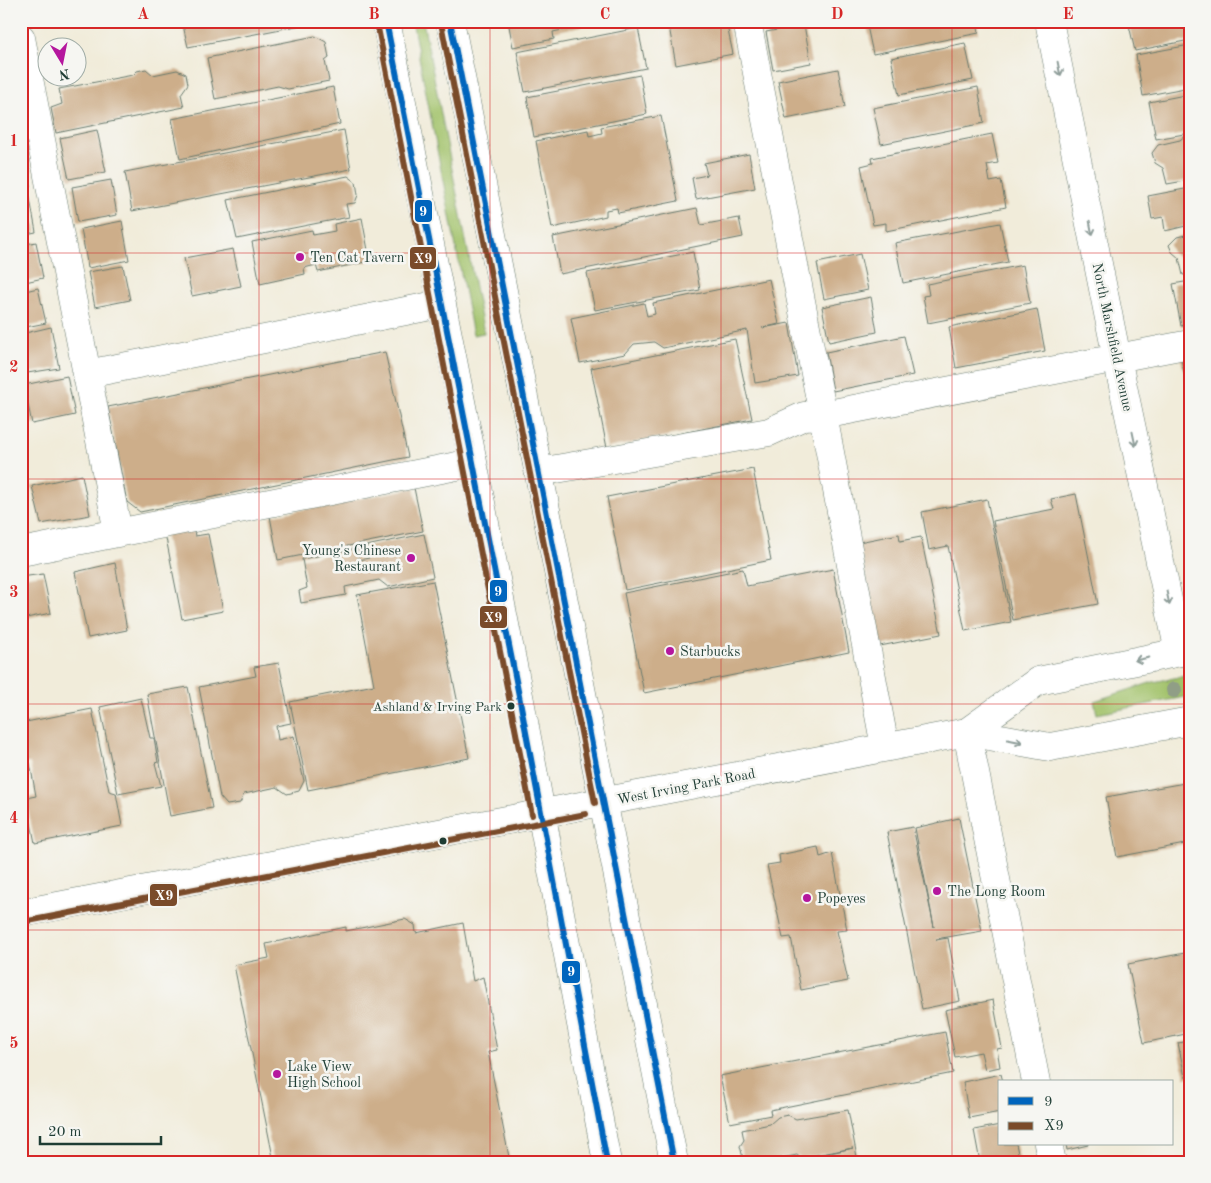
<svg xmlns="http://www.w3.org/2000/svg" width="1211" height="1183" font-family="'Old Standard TT',serif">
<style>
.green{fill:#a2c26b;stroke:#608050}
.building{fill:#cdae8a}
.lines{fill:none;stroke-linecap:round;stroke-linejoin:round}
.minor-casing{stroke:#687a6e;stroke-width:29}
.major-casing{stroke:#687a6e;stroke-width:29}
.minor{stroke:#fff;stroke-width:28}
.major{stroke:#fff;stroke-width:28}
.bus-1-casing{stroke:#f6f6f2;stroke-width:10}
.bus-2-casing{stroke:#f6f6f2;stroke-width:10}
.bus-1{stroke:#0065bd;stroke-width:6}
.bus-2{stroke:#7a4b2a;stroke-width:6}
.tree{fill:#909e86}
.oneway{stroke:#8f9e9a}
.grid{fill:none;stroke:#d62828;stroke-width:1;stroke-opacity:0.55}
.poi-dot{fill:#b5179e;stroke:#f6f6f2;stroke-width:2}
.bus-dot{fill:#1f3d34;stroke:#f6f6f2;stroke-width:2}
.labels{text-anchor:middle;stroke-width:5;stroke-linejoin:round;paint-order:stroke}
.bus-label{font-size:13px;fill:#1f3d34;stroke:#f6f6f2;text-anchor:end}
.poi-label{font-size:14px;fill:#1f3d34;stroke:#f6f6f2;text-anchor:start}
.street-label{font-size:14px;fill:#1f3d34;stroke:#f6f6f2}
.line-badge{stroke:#f6f6f2;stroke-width:2}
.badge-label{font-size:14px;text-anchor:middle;font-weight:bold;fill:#fff}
.neatline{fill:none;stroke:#d62828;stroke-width:2}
.grid-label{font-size:16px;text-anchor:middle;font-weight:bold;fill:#d62828}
</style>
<rect width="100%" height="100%" fill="#f6f6f2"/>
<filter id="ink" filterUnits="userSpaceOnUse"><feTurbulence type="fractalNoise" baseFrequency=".02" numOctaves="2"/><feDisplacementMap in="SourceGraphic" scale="10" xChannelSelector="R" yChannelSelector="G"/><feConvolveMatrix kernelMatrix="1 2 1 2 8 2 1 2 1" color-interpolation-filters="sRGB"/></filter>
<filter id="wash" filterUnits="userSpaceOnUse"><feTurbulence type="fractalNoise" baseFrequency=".0096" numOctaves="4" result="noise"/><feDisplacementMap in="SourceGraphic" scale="20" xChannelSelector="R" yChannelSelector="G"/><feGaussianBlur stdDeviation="1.12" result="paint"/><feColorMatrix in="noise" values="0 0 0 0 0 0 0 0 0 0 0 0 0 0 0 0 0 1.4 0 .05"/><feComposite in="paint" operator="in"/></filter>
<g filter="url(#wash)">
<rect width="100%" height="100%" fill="#f1ecda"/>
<path class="green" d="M412,21H423L484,333L473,335Z
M1190,675V696L1097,714L1094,701L1153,682Z"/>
<g id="blocks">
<path class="building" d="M182,21H316L317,22L188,47Z
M508,21H600V22L553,32L554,39L513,47Z
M668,21H726L733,54L676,65Z
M764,21H789V22L765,27Z
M866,21H977L979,33L873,54Z
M1128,21H1190V40L1135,51Z
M804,25L811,63L773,70L766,32Z
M638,28L646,68L525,92L517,52Z
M315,36L326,42L329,58L325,61L329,81L288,89L278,86L215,99L207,58Z
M965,43L973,80L899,95L891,58Z
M1190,45V87L1143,96L1136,55Z
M146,69L153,75L177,70L186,74L188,84L181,94L184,107L56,133L51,108L62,104L59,89L133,75L137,71Z
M838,69L845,107L786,119L778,81Z
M640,75L647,114L534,137L527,97Z
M333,87L340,124L180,159L172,119Z
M978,87L984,123L881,144L873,108Z
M1190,94V133L1156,139L1149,102Z
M661,116L678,201L618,213L617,208L606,210V216L552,228L536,141L588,130L589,136L602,133L601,127Z
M97,130L106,172L69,179L60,138Z
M344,130L351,169L132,211L125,172Z
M992,134L998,163L987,165L990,182L1001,180L1006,207L886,231V223L873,225L861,166L873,163L872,158Z
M1186,135H1190V180L1167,184L1163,168L1155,163L1152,153L1158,145L1180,140Z
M24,152L30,186L21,188V153Z
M749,154L755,188L696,199L692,178L707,175L704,163Z
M348,176L356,182L358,195L355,203L346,204L349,217L237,239L228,200Z
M111,180L117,215L78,222L72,187Z
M1190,188V225L1165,231L1163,217L1152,219L1148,196Z
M29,193L36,232L21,235V195Z
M697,208L701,225L739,218L743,237L560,274L553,237Z
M362,218L370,261L318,272L316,265L304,268L305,274L260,284L252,242L312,230L313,235L335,231L334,224Z
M122,221L129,260L88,268L81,229Z
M1000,223L1008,262L903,283L895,243Z
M1190,234V274L1183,275L1179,258L1172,252L1169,245L1177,237Z
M36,242L43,278L21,283V245Z
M233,249L241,286L192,296L184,258Z
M693,252L700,290L595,310L587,273Z
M860,254L868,290L824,299L817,263Z
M1023,265L1030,303L928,323L923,296L929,295L927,284Z
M123,266L130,300L95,307L88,272Z
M769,279L779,324L762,328L789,323L798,376L755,383L747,330L663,348L654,342L634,344L625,354L580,363L571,318L644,303L647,316L655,314L653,303Z
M1190,281V324L1181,326L1173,284Z
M38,288L46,323L21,328V292Z
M871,297L877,332L829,342L822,307Z
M1037,309L1045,351L956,368L949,327Z
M51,327L59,368L21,374V334Z
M904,336L913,375L833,391L826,352Z
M735,339L752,419L607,448L591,368Z
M385,352L408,457L140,512L127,502L108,407Z
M1190,352V396H1189L1180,354Z
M67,376L75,415L32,424L24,385Z
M753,469L771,560L625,590L607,497Z
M82,475L90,515L41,524L32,486Z
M414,488L423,531L278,560L270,516Z
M1076,494L1098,604L1013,620L993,521L1054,509L1051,499Z
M987,499L1011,622L965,631L948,546L929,550L922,512Z
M193,527L195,536L208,534L223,611L182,619L165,533Z
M424,534L433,577L388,587L379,580L345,587L346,595L301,603L299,591L307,588L302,559L357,548L359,560L369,558L366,546Z
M899,534L900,541L921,537L941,634L880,646L859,542Z
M115,563L127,630L88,638L75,572Z
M743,569L747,586L833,569L849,652L644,693L624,593Z
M43,574L51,613L21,619V577Z
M433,581L469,758L308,790L290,702L374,685L357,595Z
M279,663L291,723L276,726L278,740L294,736L304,781L299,791L287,794L277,787L244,794L240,803L227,805L220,797L199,687L256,676L254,667Z
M188,687L212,808L170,816L147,694Z
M141,698L150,738H154L158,762L155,763L161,786L118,794L100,707Z
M92,709L109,791L116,793L122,826L35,843L26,798L36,796L30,763L21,764V723Z
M1190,782V843L1117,857L1106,797Z
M21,796L28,828L21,829Z
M959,818L982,931L936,939V940L948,938L960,1001L922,1009L887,832L913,827L934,927L915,828Z
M818,847L820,857L832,853L847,930L837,931L848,981L801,990L791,937L783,938L767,865L780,863L779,855Z
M405,919L415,925L416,933L463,923L473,981L483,977L497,1050L488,1052L510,1162H274L234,965L269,958L266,944L346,927V931Z
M1190,952V1033L1144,1043L1128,964Z
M993,1000L1002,1048L997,1049L1000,1067L985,1070L981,1052L955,1057L945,1010Z
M945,1032L953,1073L770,1110L771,1115L730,1123L720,1076Z
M1190,1041V1077H1185L1178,1043Z
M1001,1074L1003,1082H1000V1112L969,1118L963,1082Z
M848,1110L858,1162H800L799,1160L853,1148L801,1158L797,1155L761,1162H747L743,1158L740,1146L744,1140L742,1130L770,1124L778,1117L788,1115L796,1119Z
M1000,1125V1144H1016L1020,1162H980L974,1130Z
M1066,1144H1088V1145L1067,1150Z"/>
</g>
</g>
<g filter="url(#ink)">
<use href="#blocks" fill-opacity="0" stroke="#687a6e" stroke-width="1"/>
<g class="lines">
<defs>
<path id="minor" d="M747,21L823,415L885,747
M1049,21L1117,358L1179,652
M21,38L118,532
M87,374L441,304
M539,472L769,432L804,416L823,415L1190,344
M21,552L472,463
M967,732L1036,1082
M1048,1144L1052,1162"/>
<path id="major" d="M386,21L521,706L607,1162
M450,21L674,1162
M967,732L1038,681L1190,650
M21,913L967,732L1050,747L1190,721"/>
</defs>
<use href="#minor" class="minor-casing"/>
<use href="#major" class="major-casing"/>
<use href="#minor" class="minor"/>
<use href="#major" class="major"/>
<defs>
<path id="bus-1" d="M386,21L521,706L607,1162
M450,21L674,1162"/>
<path id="bus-2" d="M377,23L532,815
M441,23L595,803
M23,922L586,814"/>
</defs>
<use href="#bus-1" class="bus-1-casing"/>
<use href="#bus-2" class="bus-2-casing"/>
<use href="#bus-1" class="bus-1"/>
<use href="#bus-2" class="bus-2"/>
</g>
<circle class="tree" cx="1174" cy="690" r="8"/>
<defs><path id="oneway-shaft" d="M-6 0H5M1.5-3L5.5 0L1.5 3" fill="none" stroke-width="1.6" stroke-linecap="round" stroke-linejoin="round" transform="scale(1.25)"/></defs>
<g class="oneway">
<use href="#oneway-shaft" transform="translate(1059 69) rotate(79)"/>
<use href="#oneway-shaft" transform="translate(1091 228) rotate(79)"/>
<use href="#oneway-shaft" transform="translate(1134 439) rotate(78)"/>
<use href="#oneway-shaft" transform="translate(1168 598) rotate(78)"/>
<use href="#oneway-shaft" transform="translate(1142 659) rotate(168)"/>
<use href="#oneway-shaft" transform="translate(1015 741) rotate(11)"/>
</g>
</g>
<path class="grid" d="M259,21V1162M490,21V1162M721,21V1162M952,21V1162M21,253H1190M21,479H1190M21,704H1190M21,930H1190"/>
<g class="poi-dot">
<circle cx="300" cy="257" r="5"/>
<circle cx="411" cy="558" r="5"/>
<circle cx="670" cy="651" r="5"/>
<circle cx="937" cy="891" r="5"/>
<circle cx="807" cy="898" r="5"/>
<circle cx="277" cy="1074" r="5"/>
</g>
<g class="bus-dot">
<circle cx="511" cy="706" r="4.5"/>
<circle cx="443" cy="841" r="4.5"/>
</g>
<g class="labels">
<g class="bus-label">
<text x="502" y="711">Ashland &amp; Irving Park</text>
</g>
<g class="poi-label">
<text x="310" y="262">Ten Cat Tavern</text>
<text x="401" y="555" text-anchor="end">Young's Chinese<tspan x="401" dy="16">Restaurant</tspan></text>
<text x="680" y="656">Starbucks</text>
<text x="947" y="896">The Long Room</text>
<text x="817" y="903">Popeyes</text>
<text x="287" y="1071">Lake View<tspan x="287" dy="16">High School</tspan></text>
</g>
<g class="street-label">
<text transform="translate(1113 337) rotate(78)" y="5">North Marshfield Avenue</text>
<text transform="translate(686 786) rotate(-11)" y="5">West Irving Park Road</text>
</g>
</g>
<g class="line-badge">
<rect x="414" y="199" width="19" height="24" rx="5" fill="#0065bd"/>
<rect x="409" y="246" width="28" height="24" rx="5" fill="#7a4b2a"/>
<rect x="489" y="579" width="19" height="24" rx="5" fill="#0065bd"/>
<rect x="479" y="605" width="29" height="24" rx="5" fill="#7a4b2a"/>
<rect x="149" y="883" width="29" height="24" rx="5" fill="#7a4b2a"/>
<rect x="561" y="960" width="20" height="24" rx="5" fill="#0065bd"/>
</g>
<g class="badge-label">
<text x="423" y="216">9</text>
<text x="423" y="263">X9</text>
<text x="498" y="596">9</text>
<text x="493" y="622">X9</text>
<text x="164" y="900">X9</text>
<text x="571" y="976">9</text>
</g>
<rect width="1211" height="1183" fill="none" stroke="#f6f6f2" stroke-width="55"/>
<rect x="998" y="1080" width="175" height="65" fill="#f6f6f2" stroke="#a0aca6"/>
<rect x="1008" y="1097" width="25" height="8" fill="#0065bd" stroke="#a0aca6"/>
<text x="1044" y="1106" font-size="15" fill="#1f3d34">9</text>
<rect x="1008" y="1122" width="25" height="8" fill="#7a4b2a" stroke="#a0aca6"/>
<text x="1044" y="1130" font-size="15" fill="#1f3d34">X9</text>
<g transform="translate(62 62) rotate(170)"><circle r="24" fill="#f6f6f2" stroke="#a0aca6"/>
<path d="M0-4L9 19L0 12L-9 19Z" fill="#b5179e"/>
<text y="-8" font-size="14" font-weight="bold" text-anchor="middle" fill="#1f3d34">N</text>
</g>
<path d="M40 1136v8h121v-8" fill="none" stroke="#1f3d34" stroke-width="2.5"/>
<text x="48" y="1136" font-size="15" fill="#1f3d34" stroke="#f6f6f2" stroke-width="4" paint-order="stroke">20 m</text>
<rect x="28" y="28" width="1156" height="1128" class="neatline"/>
<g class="grid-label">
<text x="143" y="19">A</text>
<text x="374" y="19">B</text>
<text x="605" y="19">C</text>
<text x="837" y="19">D</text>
<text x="1068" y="19">E</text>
<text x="14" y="146">1</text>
<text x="14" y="372">2</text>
<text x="14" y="597">3</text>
<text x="14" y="823">4</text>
<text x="14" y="1048">5</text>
</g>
</svg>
